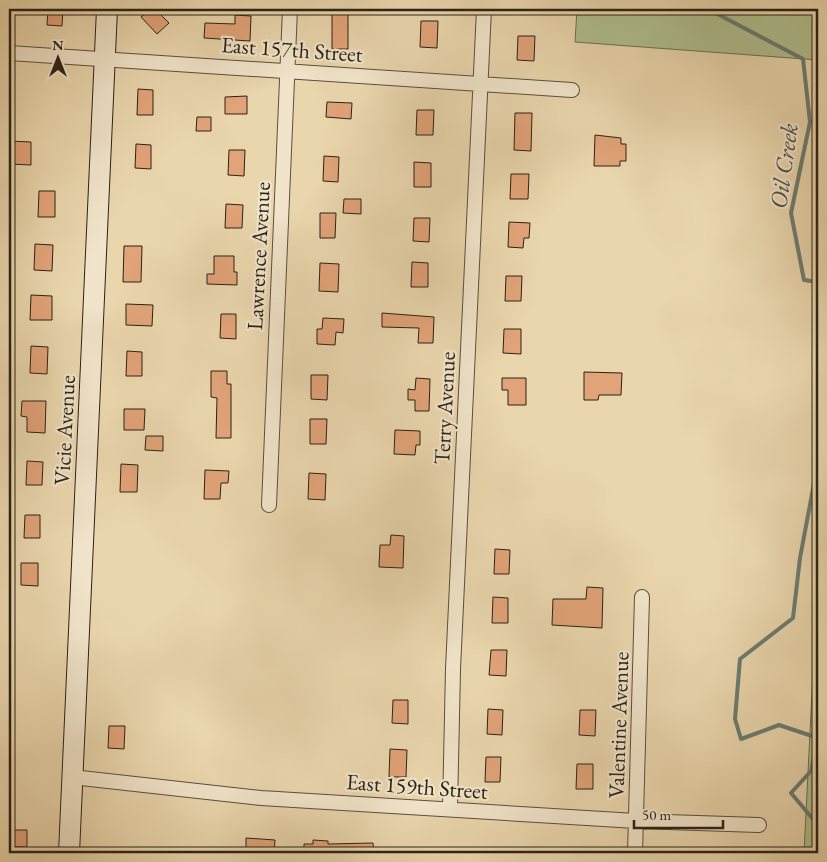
<svg xmlns="http://www.w3.org/2000/svg" width="827" height="862" font-family="'EB Garamond',serif">
<style>
.green{fill:#b0bf8f;stroke:#6d7054}
.lines{fill:none;stroke-linecap:round;stroke-linejoin:round}
.stream{stroke:#6c7d71;stroke-width:4}
.building{fill:#e2a378;stroke:#2a2218}
.street-casing{stroke:#5a4f3d;stroke-width:16}
.secondary-casing{stroke:#2a2218;stroke-width:22}
.street{stroke:#f1e4ca;stroke-width:14}
.secondary{stroke:#f1e4ca;stroke-width:20}
.labels{text-anchor:middle;stroke-width:4.5;stroke-linejoin:round;paint-order:stroke}
.street-label{font-size:22px;fill:#2a2218;stroke:#f1e4ca}
.water-label{font-size:24px;font-style:italic;fill:#4b4f45;stroke:#f1e4ca}
</style>
<rect width="100%" height="100%" fill="#ead6ad"/>
<filter id="stains"><feTurbulence type="fractalNoise" baseFrequency=".004" numOctaves="4"/><feColorMatrix values="0 0 0 0 .2 0 0 0 0 .09 0 0 0 0 .02 0 0 0 .5 -.17"/></filter>
<radialGradient id="worn" r=".72"><stop offset=".6" stop-color="#630" stop-opacity="0"/><stop offset="1" stop-color="#630" stop-opacity=".3"/></radialGradient>
<path class="green" d="M577,9H818V60L575,42Z
M818,572V853H804Z"/>
<g class="lines">
<path class="stream" d="M708,9L803,59L810,122L791,213L804,280L818,282
M818,462L800,558L793,618L740,659L735,719L741,739L779,725L818,738L811,771L791,793L818,825"/>
</g>
<path class="building" d="M48,9H63L62,26L47,25Z
M151,9H155L169,23L157,34L141,17Z
M332,11H348V49H332Z
M235,15L251,16L250,41L204,38L205,23L235,24Z
M421,21H438L437,48L420,47Z
M518,36H535L534,61L517,60Z
M138,89L153,90V115H137Z
M247,96V114H225V97Z
M327,102L352,103L351,119L326,117Z
M417,110H434L433,135H416Z
M515,113H532L531,151L514,150Z
M197,117H211V131H196Z
M595,135L621,138V144H626V161H620V166H594Z
M9,141L31,142V165L9,164Z
M136,144L151,145V169L135,168Z
M229,150H245L244,176L228,175Z
M324,156L339,157L338,182L323,181Z
M414,162L431,163V187H414Z
M511,174H529L528,199H510Z
M39,191H55V217H38Z
M344,199H361V214L343,213Z
M226,204L243,205L242,228H225Z
M320,213H336L335,238H320Z
M414,218H430L429,242L413,241Z
M509,222L530,223L529,238H524L523,248L508,247Z
M35,244L53,245L52,271L34,270Z
M124,246H142L141,282H123Z
M214,256H234V272H237V285L207,284V274H214Z
M412,262L428,263V287H411Z
M320,263L339,264L338,292L319,291Z
M506,276H522L521,301H505Z
M31,295L52,296V320H30Z
M126,304L153,305L152,326L126,325Z
M382,313L434,317L433,343H418L419,328L382,327Z
M221,314H236V339L220,338Z
M323,318L344,319L343,333L336,332L335,345L317,344V329H322Z
M504,329H521V354L503,353Z
M31,346L48,347L47,374L30,373Z
M127,351L142,352V376H126Z
M211,371H227V384H231V438H216L217,398L211,397Z
M584,372L622,373L621,395H599L598,400H584Z
M311,375H328L327,400L311,399Z
M416,378L430,379L429,411H415V400H408V389L415,390Z
M502,378H526V405H508V390H502Z
M22,401H46L45,433L27,432V417L21,416Z
M124,409H145L144,430H124Z
M310,419H327L326,444H310Z
M395,430L420,431V445H416L415,455L394,454Z
M146,436H163V451L145,450Z
M27,461L43,462L42,485H26Z
M121,464L138,465L137,492H120Z
M205,470L229,471L228,483H221L220,499H204Z
M309,473L326,474L325,500L308,499Z
M25,515H40V538H24Z
M391,535L404,536L403,568L379,567L380,545H390Z
M495,549L510,550L509,574H494Z
M21,563H38V586L21,585Z
M587,587L603,588L602,628L552,625L553,599H586Z
M493,597L508,598V623H492Z
M491,650H507L506,676L489,675Z
M393,700H408V724L392,723Z
M488,709L503,710L502,735L487,734Z
M580,710H596L595,736L579,735Z
M109,726H125L124,749L108,748Z
M390,749L407,750L406,777H389Z
M486,757H501L500,782H485Z
M577,764H593V789H576Z
M11,830H27V847H11Z
M246,838L275,840L274,853H246Z
M313,840L328,841V844L373,843L374,853H304V844H313Z"/>
<g class="lines">
<defs>
<path id="street" d="M9,53L572,90
M269,505L290,9
M72,777L261,798L636,821L759,825
M450,809L453,669L484,9
M635,853L642,597"/>
<path id="secondary" d="M69,853L107,9"/>
</defs>
<use href="#street" class="street-casing"/>
<use href="#secondary" class="secondary-casing"/>
<use href="#street" class="street"/>
<use href="#secondary" class="secondary"/>
</g>
<g class="labels">
<g class="street-label">
<text transform="translate(292 49) rotate(4)" y="8">East 157th Street</text>
<text transform="translate(258 256) rotate(-87)" y="8">Lawrence Avenue</text>
<text transform="translate(444 408) rotate(-87)" y="8">Terry Avenue</text>
<text transform="translate(64 430) rotate(-87)" y="8">Vicie Avenue</text>
<text transform="translate(618 725) rotate(-88)" y="8">Valentine Avenue</text>
<text transform="translate(417 786) rotate(4)" y="8">East 159th Street</text>
</g>
<g class="water-label">
<text transform="translate(784 166) rotate(-82)" y="8">Oil Creek</text>
</g>
</g>
<rect width="827" height="862" fill="none" stroke="#ead6ad" stroke-width="30"/>
<rect x="10" y="10" width="807" height="842" fill="none" stroke="#2a2218" stroke-width="2.5"/>
<rect x="15" y="15" width="797" height="832" fill="none" stroke="#2a2218"/>
<g transform="translate(58 58)" stroke="#f1e4ca" stroke-width="4" paint-order="stroke">
<path d="M0-4L9 19L0 12L-9 19Z" fill="#2a2218"/>
<text y="-8" font-size="14" font-weight="bold" text-anchor="middle" fill="#2a2218">N</text>
</g>
<path d="M634 820v8h89v-8" fill="none" stroke="#2a2218" stroke-width="2.5"/>
<text x="642" y="820" font-size="15" fill="#2a2218" stroke="#f1e4ca" stroke-width="4" paint-order="stroke">50 m</text>
<rect width="100%" height="100%" filter="url(#stains)"/>
<rect width="100%" height="100%" fill="url(#worn)"/>
</svg>
